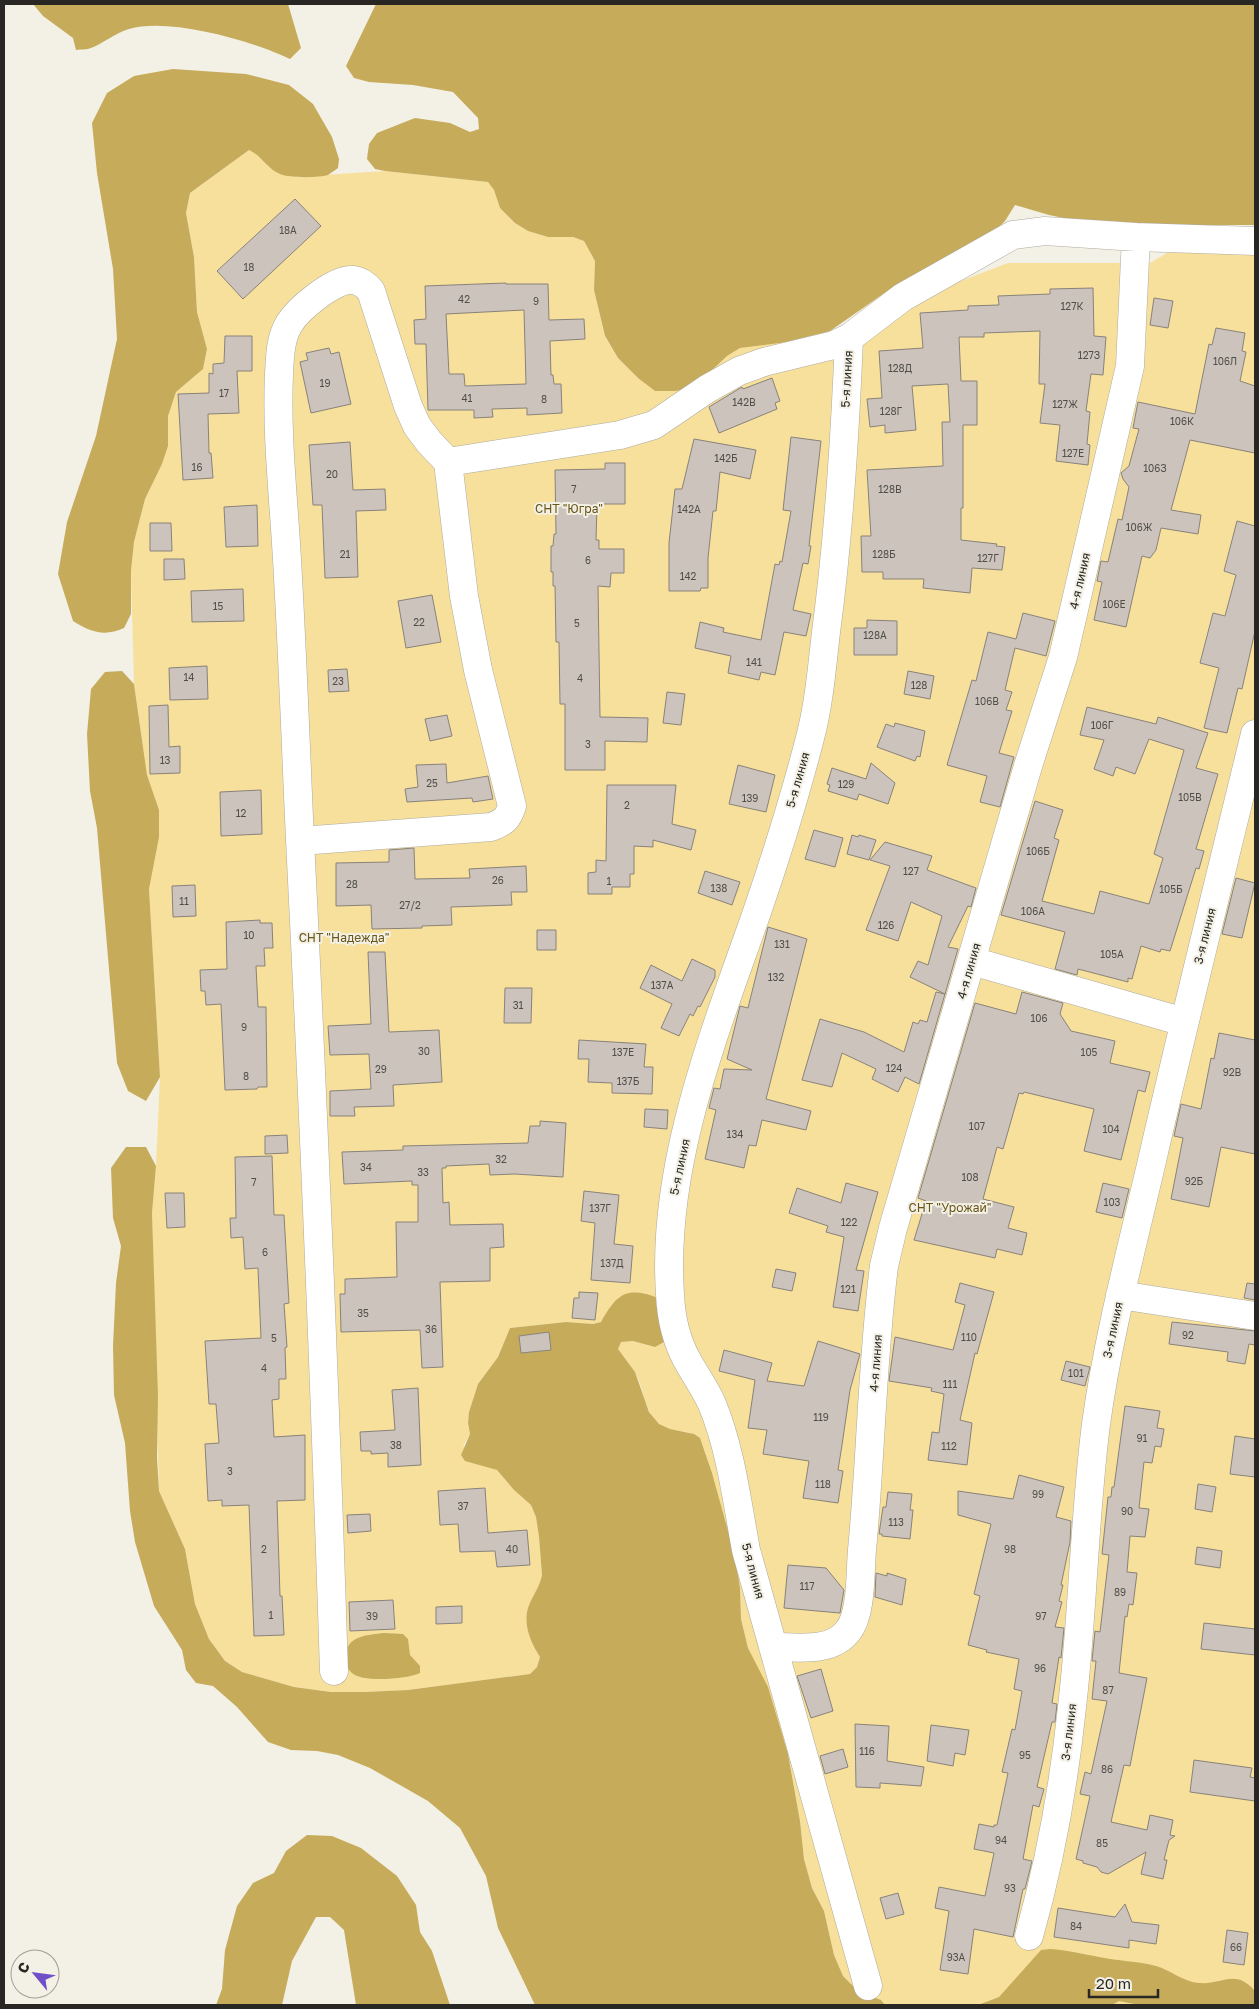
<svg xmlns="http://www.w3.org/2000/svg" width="1259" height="2009" font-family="'Golos Text',sans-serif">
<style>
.green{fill:#f7e09c}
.forest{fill:#c6ab5b;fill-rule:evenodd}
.building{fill:#ccc4bc;stroke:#89827a;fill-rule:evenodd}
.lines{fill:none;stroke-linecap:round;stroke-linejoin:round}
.minor-casing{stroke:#adaaa0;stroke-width:29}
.minor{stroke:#fff;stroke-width:28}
.labels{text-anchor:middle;stroke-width:4;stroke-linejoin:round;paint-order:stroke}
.number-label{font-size:10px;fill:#514e49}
.street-label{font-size:12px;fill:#282723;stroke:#f3f0e5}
.park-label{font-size:12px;fill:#685518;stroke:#f3f0e5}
</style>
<rect width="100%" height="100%" fill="#f3f0e5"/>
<path class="green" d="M249,150L258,154L268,166L293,177L385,171L488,182L494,190L500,208L515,223L528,231L548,237H573L584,241L595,261L594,290L605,337L618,358L638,378L727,356L740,348L830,331L1008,263H1150L1174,249L1255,254V2005H1002L999,1997L978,2005H885L881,2000L859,1992L843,1976L834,1955L824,1911L812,1888L804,1859L800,1821L788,1754L748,1648L741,1619L740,1588L735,1556L704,1449C694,1422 677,1438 659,1424C645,1412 644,1390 636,1374C631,1365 623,1357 617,1349L620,1342L633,1341L655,1347L607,1312L601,1322L593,1324L566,1322L510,1328L498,1357L478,1384L469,1412L468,1423L470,1434L463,1446L488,1467L497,1470L514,1490L531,1505L536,1517L539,1537L542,1575L541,1583L529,1607L536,1651L540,1657L537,1667L530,1674L408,1690L364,1692H331L294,1687L242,1672L225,1661L209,1639L195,1604L185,1549L159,1491L152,1213L156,1166L160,1077L149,889L159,811L147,775L134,684L131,571L134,542L145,499L162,464L168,446V416L176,392L203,369L207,349L197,312L194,257L186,213L190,193Z"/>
<path class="forest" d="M33,4H288L301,48L290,59C253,41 169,17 129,29C115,33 104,43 91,48C87,50 81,49 76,50L73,38L43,16Z
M376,4H1255V225H1121L1088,223L1049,215L1015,205L1005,221L991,235L972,243L896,285L830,331L787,342L740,348L727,356L696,385L676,391H655L638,378L618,358L605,336L594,290L595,261L584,241L573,237H548L528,231L515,223L500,208L494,190L488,182L385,171L375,169L367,159L369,144L377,133L415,118L450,123L470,132L479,129L478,118L453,92L413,85L369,82L354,78L346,66Z
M173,69L246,74L289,85L313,104L332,137L339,159L338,168C335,170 331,173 328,175C318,178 289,178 280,174C267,169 262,156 249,150L190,193L186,213L194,257L197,312L207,349L203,369L176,392L168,416V446L162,464L145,499L134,542L131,571V614L124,628C105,637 90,632 73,621L58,574L67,522L96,436L117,339L113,269L97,173L92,123L107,93L134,76Z
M122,671L134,684L147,775L159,810V837L149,889L160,1077L146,1101L128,1091L117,1063L97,828L90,791L87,734L91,689L105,672Z
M126,1147H146L156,1166L152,1213L158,1396L157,1458L159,1491L185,1549L195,1604L209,1639L225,1661L242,1672L294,1687L331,1692H364L408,1690L530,1674L537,1667L540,1657C531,1643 523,1625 528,1608C532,1596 540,1587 542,1575L539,1537L536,1517L531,1505L514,1490L497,1470L465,1461L461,1455L470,1434L468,1423L469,1412L478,1384L498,1357L510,1328L566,1322L593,1324L601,1322C617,1294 626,1286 658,1298L668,1335L664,1342L655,1347L633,1341L621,1342L618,1349L635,1372L649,1412L659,1424L670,1429L694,1434L700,1438L712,1473L735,1556L740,1588L741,1619L748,1648L768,1687L788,1754L800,1821L804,1859L812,1888L824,1911L834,1955L843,1976L859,1992L881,2000L885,2005H535L498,1928L486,1876L460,1828L428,1801L370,1768L338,1755L317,1751L291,1750L268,1742L237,1707L213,1686L196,1683L186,1670L182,1650L154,1606L135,1542L130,1511L125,1443L114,1395L113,1346L116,1283L121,1246L113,1218L111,1168ZM549,1332L551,1350L521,1353L519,1336Z
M384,1633L403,1634L408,1639L410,1655L420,1666V1673C408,1679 362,1683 352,1673C347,1669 346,1662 346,1656C346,1635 369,1635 384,1633Z
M307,1835L332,1836L361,1848L397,1876L416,1905L420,1932L432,1951L450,2005H356L344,1930L330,1917H316L292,1961L282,2005H216L222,1989L225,1950L237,1906L253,1883L274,1873L286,1851Z
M1050,1949C1067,1950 1083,1954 1099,1957C1118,1961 1137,1961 1156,1966C1170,1970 1184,1982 1199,1983C1222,1985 1235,1968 1255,1991V2005H1139L1119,2001L1112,2005H978L999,1997L1041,1950Z"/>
<path class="building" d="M295,199L321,226L243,299L217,271Z
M506,283V284H548L549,320L584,319L585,339L550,341L551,375H553L554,384H561L562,413L527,415V408L492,409L493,417L474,418V410H428L426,344H415L414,320L426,319L425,286ZM524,310L526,384L465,386L464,374H449L446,314Z
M1093,288L1094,336L1106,337L1103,375L1091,374L1086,411L1090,412L1087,444L1090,445L1088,465L1056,461L1060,425L1040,423L1045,384H1039L1040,331L984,333V337H959L961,381H977V425H963V508H961V540L997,544L996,546L1005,547L1002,570L972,568L970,593L923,588L924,579H883V572H862L861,536H871L867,470L943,466L942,422H950L948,384L912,386L916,430L885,433V425L870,427L867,399L882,398L879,351L923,348L920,313L968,310V306L999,305L998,296L1050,294V289Z
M1154,298L1173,301L1168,328L1150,325Z
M1216,328L1245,333L1242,351L1246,352L1240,381L1255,386V453L1190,440L1171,510L1201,515L1198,534L1161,528L1156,550L1150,558L1142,556L1126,627L1094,620L1102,582L1097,581L1101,561L1108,562L1118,519L1122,520L1129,487L1123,479L1121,473L1129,466L1139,429L1133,428L1138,402L1195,414L1209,344L1212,345Z
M225,336H252V371H237L239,413L208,414L209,453H211L213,478L183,480L178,394L209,393V373L213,374V364L224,363Z
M329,348L331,354L339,352L351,404L311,413L300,362L308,360L306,353Z
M772,378L780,401L775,403L777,409L719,433L709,407L742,387L743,389Z
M791,437L821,441L809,546H811L808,564L803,563L793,610L811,614L806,636L784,632L775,675L761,672L759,680L728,673L731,656L695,648L700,622L724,628L723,632L761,640L775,564L779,565L780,561L782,562L791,511L783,510Z
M694,439L756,450L750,479L720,472L716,511H713L708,558V588H701L700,591H669V543L675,489H682Z
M350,442L353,490L385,489L386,510L356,511L358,577L325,578L322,505H313L309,445Z
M605,463H625V504H597L596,540H599V549H624V573H611L610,587L598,586L600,717L648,718L647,742L605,741V770H565V704H560L559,642H556L555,586H553V572H551V546H553L554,534H556L555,470L605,469Z
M257,505L258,546L226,547L224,507Z
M1237,521L1255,526V631L1242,689L1238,688L1227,733L1204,728L1219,668L1200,663L1213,613L1225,616L1236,575L1224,571Z
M150,523H171L172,551H150Z
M164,559H184L185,579L164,580Z
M243,589L244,621L192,622L191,591Z
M432,595L441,642L406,648L398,601Z
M1023,613L1055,621L1046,656L1015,648L1005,690L1012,692L1006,710L1012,711L999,753L1014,757L1000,807L980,802L987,776L947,765L972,680L976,681L988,632L1016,639Z
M867,620L897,621V655H854V628H867Z
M207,666L208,699L170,700L169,668Z
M347,669L349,691L329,692L328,670Z
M908,671L934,676L930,699L904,694Z
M667,692L685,694L681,725L663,723Z
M168,705L169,747L180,746V773L150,774L149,706Z
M1087,707L1156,724L1158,717L1208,733L1196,768L1218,774L1196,849L1204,851L1199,869L1196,868L1170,951L1161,949L1160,952L1141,946L1132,979L1128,978V982L1078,969L1077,975L1055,969L1065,932L1001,915L1035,801L1063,810L1054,838L1059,840L1042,901L1094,914L1100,891L1149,904L1163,858L1154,854L1184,750L1149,739L1135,774L1116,767L1113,776L1094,769L1104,740L1080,735Z
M447,715L452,736L430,741L425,719Z
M895,723L925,731L920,757L917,756L915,761L877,747L886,724L894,727Z
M871,763L895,783L888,804L859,794L857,800L828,791L830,785L827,784L832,768L866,779Z
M446,764L447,783L488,776L493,799L473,802L472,798L407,802L405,789L418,787L416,765Z
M738,765L775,775L766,812L729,804Z
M607,785H676L672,824L696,830L691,850L653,840V847L634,846V874H630V887H612V894H588V873L596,872V860L606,861Z
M261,790L262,834L221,836L220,792Z
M814,830L843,838L835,867L805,859Z
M852,835L858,837L859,835L876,840L869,860L847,854Z
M885,842L932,856L927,870L976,888L971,907L968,906L948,947L958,949L945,994L910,977L918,961L928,965L942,916L911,902L898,941L866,930L890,866L870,860Z
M414,848L415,879L470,878L469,869L526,866L527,892H511L512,905L451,907L452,925L422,926V928L372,929L371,905L336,906V863L389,862V850Z
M705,871L740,882L732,905L698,893Z
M1236,878L1255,883L1242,938L1222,934Z
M195,885L196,916L173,917L172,886Z
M260,920V923H272L273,948H264L265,966H256L258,1007H266L267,1087H258L257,1089L225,1090L221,1004L206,1005L205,991H201L200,970L227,969L226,922Z
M768,927L807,939L766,1099L811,1111L806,1130L762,1120L756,1146L749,1145L744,1168L705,1159L716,1110L709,1108L714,1088L720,1089L724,1069L752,1070L727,1059L740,1006L748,1008Z
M537,930H556V950H537Z
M368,952H385L389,1032L439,1030L442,1082L393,1085L394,1106L354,1107L355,1116H330V1091L371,1089L369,1054L330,1055L328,1026L371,1024Z
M692,959L715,970V977L700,1007L698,1006L693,1016L690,1014L679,1036L661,1028L672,1004L640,988L651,965L682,981Z
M505,988H532L531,1023H504Z
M936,992L945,994L919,1084L905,1077L898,1092L872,1079L876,1069L842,1053L832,1087L802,1080L820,1019L864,1032L904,1052L913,1022L918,1024L920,1020L927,1022Z
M1022,992L1063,1003L1060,1014L1071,1031L1115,1041L1110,1063L1150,1072L1145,1092L1138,1090L1121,1160L1084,1151L1094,1109L1024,1092L1023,1094L1019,1093L1003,1149L997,1147L983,1199L1014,1207L1008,1228L1027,1233L1022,1255L997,1249L995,1258L914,1240L926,1201L918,1198L975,1003L1016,1014Z
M1219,1033L1255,1040V1154L1221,1147L1209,1207L1171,1199L1183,1138L1174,1136L1181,1104L1201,1109L1211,1058L1214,1059Z
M579,1040L646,1044L644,1067H653L652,1094L612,1093V1083L588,1082L589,1059H578Z
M645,1109L668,1110L667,1129L644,1127Z
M540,1121L566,1123L563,1177L515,1174L490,1175L489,1164L446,1166V1168H442L443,1203L449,1202L450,1225L503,1224L504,1247L490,1248V1281L440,1282L443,1367L422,1368L420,1330L341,1332L340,1294H345V1279L397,1277L396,1222H418V1185H412V1181L344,1184L342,1152L403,1150V1146L528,1143L530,1126H540Z
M287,1135L288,1153L265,1154V1136Z
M272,1156L274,1215H284L289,1303L284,1304L287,1347L285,1348L286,1379H279V1399L272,1400L274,1437L305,1435V1500L277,1501L280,1596H282L284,1635L254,1636L249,1505L222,1506V1500L208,1501L205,1444L219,1443L216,1404H209L205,1341L261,1338L258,1268L245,1269L243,1237L231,1238L230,1218H236L235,1157Z
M846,1183L878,1192L856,1270L864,1271L858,1311L833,1307L844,1237L826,1232L828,1226L789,1213L797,1188L841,1203Z
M1103,1183L1129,1189L1122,1218L1096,1212Z
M584,1191L619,1195L614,1244L633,1246L630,1283L591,1280L595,1223L581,1221Z
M165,1193H184L185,1227L167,1228Z
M776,1269L796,1273L792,1291L772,1287Z
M960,1283L994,1292L977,1354L975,1353L960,1420L972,1423L967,1465L928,1460L932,1432L939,1433L944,1394L931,1391L932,1388L889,1381L895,1337L953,1350L965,1305L955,1302Z
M1247,1283L1255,1284V1300L1244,1298Z
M579,1292L598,1293L595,1320L572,1318L574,1298H579Z
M1172,1322L1255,1331V1345L1249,1344L1245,1364L1227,1361L1228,1352L1169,1344Z
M549,1332L551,1350L521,1353L519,1336Z
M818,1341L860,1354L850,1390L842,1445L838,1470L843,1471L838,1503L803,1498L809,1461L763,1454L767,1430L748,1428L755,1380L719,1371L724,1350L772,1363L767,1381L804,1386Z
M1066,1361L1090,1367L1085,1386L1061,1380Z
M418,1388L421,1465L388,1467V1453L371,1454V1451H361L360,1432L395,1430L392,1390Z
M1125,1406L1160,1411L1157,1428L1164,1429L1161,1447L1155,1446L1152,1463L1144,1462L1139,1508L1149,1509L1145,1537L1130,1536L1127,1572L1137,1573L1133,1605L1129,1604L1127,1617L1125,1616L1119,1673L1147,1678L1130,1766L1124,1765L1111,1822L1147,1830L1150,1815L1173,1820L1170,1835L1175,1836L1169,1840L1164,1860H1167L1163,1879L1141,1874L1146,1852L1108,1874L1101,1872L1097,1867L1083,1863V1861L1076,1859L1090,1796L1080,1794L1085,1772L1091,1774L1107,1701L1092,1699L1096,1661H1092L1095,1631L1100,1632L1109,1555L1102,1554L1108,1497H1111L1112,1487H1114Z
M1235,1436L1255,1439V1477L1230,1474Z
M1019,1475L1064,1487L1056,1517L1071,1521L1070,1542L1061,1585H1063L1059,1601L1062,1602L1055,1627L1064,1628L1061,1658L1059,1657L1052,1703L1057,1704L1055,1722H1052L1037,1787L1044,1789L1039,1807L1033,1805L1023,1859L1032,1861L1025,1889H1023L1013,1937L974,1929L968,1974L940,1970L949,1911L935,1908L939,1887L985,1896L994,1853L974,1849L979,1824L994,1827V1825H997L1008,1773L1002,1772L1012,1729L1015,1730L1022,1691L1014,1689L1019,1659L986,1652L987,1650L968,1645L980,1596L974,1594L991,1524L958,1515V1491L1013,1499Z
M1198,1484L1216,1487L1212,1512L1195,1509Z
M485,1488L488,1533L527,1530L530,1565L497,1567L495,1551L460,1552L458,1524L440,1525L438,1491Z
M888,1492L912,1494L910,1510H913L910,1539L882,1536V1534H879L883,1507H886Z
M370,1514L371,1531L348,1533L347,1515Z
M1197,1547L1222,1551L1220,1568L1195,1564Z
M788,1565L826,1568L844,1590L840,1613L784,1608Z
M876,1573L887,1576V1573L906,1579L902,1605L875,1597Z
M393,1600L395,1629L350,1631L349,1602Z
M462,1606V1623L436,1624V1607Z
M1204,1623L1255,1629V1655L1201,1649Z
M821,1669L833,1711L811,1718L797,1676Z
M855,1724L889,1726L887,1761L924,1767L921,1786L880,1783V1788L856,1787Z
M931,1725L969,1730L965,1755L955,1753L953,1766L927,1761Z
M843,1749L848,1767L825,1774L820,1756Z
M1194,1760L1252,1768L1250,1777L1255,1778V1801L1190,1792Z
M898,1893L904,1914L886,1919L880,1898Z
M1125,1904L1132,1922L1159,1925L1156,1944L1129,1940V1948L1054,1937L1058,1908L1115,1917Z
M1227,1930L1248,1933L1244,1965L1223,1962Z"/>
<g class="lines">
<defs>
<path id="minor" d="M849,338C845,437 839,535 826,632C822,667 819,704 810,738C795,796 777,854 757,912C715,1032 661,1164 670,1294C671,1317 676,1340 687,1360C695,1375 705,1388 712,1404C731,1450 737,1502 746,1550L868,1986
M448,462L620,435L654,425L707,389L739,371L764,362L834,345L849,338L903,297L1013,235L1045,231L1136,237L1255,241
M300,841L491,827C504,822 508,819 512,806L478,670L464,596L448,462L429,442L417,426L408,406L371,291C366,285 361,281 353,280C335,278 298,309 289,324C280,339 280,357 279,374C276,442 285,510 288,578C293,665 296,753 300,840C314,1117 325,1394 334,1671
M972,961L1184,1022
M1120,1295L1255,1316
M773,1647C798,1647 831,1653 848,1631C862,1614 860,1571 862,1550C871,1456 872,1360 884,1266L893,1228L1028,766L1063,657L1076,601L1130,366L1136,237
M1029,1936C1050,1862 1064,1784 1072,1707C1083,1613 1084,1518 1096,1424C1108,1337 1131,1251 1151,1165C1184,1021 1220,877 1255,734"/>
</defs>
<use href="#minor" class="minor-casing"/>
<use href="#minor" class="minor"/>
</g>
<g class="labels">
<g class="number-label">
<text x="288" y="234">18А</text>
<text x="249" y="271">18</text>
<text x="464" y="303">42</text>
<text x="536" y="305">9</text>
<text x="1072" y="310">127К</text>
<text x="1089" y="359">127З</text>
<text x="1225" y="365">106Л</text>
<text x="900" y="372">128Д</text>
<text x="325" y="387">19</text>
<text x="224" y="397">17</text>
<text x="467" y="402">41</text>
<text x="544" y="403">8</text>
<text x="744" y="406">142В</text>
<text x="1065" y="408">127Ж</text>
<text x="891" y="415">128Г</text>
<text x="1182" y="425">106К</text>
<text x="1073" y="457">127Е</text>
<text x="726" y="462">142Б</text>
<text x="197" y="471">16</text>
<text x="1155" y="472">106З</text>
<text x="332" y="478">20</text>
<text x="574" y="493">7</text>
<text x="890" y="493">128В</text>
<text x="689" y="513">142А</text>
<text x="1139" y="531">106Ж</text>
<text x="345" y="558">21</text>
<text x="884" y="558">128Б</text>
<text x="988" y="562">127Г</text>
<text x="588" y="564">6</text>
<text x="688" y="580">142</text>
<text x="1114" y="608">106Е</text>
<text x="218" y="610">15</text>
<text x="419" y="626">22</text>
<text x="577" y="627">5</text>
<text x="875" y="639">128А</text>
<text x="754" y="666">141</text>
<text x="189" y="681">14</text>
<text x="580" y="682">4</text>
<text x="338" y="685">23</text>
<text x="919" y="689">128</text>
<text x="987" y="705">106В</text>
<text x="1102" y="729">106Г</text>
<text x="588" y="748">3</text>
<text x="165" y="764">13</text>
<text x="432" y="787">25</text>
<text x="846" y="788">129</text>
<text x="1190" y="801">105В</text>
<text x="750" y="802">139</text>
<text x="627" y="809">2</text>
<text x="241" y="817">12</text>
<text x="1038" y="855">106Б</text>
<text x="911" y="875">127</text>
<text x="498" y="884">26</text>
<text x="609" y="885">1</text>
<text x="352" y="888">28</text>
<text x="719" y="892">138</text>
<text x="1171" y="893">105Б</text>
<text x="184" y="905">11</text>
<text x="410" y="909">27/2</text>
<text x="1033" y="915">106А</text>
<text x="886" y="929">126</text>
<text x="249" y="939">10</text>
<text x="782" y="948">131</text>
<text x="1112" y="958">105А</text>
<text x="776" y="981">132</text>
<text x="662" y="989">137А</text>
<text x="518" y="1009">31</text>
<text x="1039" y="1022">106</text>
<text x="244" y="1031">9</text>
<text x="424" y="1055">30</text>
<text x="623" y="1056">137Е</text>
<text x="1089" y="1056">105</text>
<text x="894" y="1072">124</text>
<text x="381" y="1073">29</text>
<text x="1232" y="1076">92В</text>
<text x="246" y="1080">8</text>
<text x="628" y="1085">137Б</text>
<text x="977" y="1130">107</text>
<text x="1111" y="1133">104</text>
<text x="735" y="1138">134</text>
<text x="501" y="1163">32</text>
<text x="366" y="1171">34</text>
<text x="423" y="1176">33</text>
<text x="970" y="1181">108</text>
<text x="1194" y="1185">92Б</text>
<text x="254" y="1186">7</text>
<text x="1112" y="1206">103</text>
<text x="600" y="1212">137Г</text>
<text x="849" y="1226">122</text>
<text x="265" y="1256">6</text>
<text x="612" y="1267">137Д</text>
<text x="848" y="1293">121</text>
<text x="363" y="1317">35</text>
<text x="431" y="1333">36</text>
<text x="1188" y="1339">92</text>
<text x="969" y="1341">110</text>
<text x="274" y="1342">5</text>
<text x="264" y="1372">4</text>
<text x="1076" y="1377">101</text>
<text x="950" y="1388">111</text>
<text x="821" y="1421">119</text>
<text x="1142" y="1442">91</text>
<text x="396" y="1449">38</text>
<text x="949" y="1450">112</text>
<text x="230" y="1475">3</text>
<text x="823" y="1488">118</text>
<text x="1038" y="1498">99</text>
<text x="463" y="1510">37</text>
<text x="1127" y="1515">90</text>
<text x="896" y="1526">113</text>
<text x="264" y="1553">2</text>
<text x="512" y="1553">40</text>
<text x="1010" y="1553">98</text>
<text x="807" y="1590">117</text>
<text x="1120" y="1596">89</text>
<text x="271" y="1619">1</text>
<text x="372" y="1620">39</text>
<text x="1041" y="1620">97</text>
<text x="1040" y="1672">96</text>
<text x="1108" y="1694">87</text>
<text x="867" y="1755">116</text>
<text x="1025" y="1759">95</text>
<text x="1107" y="1773">86</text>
<text x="1001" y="1844">94</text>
<text x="1102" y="1847">85</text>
<text x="1010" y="1892">93</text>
<text x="1076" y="1930">84</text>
<text x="1236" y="1951">66</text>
<text x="956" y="1961">93А</text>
</g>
<g class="street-label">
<text transform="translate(847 379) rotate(-87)" y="4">5-я линия</text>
<text transform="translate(1080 581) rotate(-77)" y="4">4-я линия</text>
<text transform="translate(798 780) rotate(-74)" y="4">5-я линия</text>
<text transform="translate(1205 936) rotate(-76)" y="4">3-я линия</text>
<text transform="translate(969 971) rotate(-74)" y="4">4-я линия</text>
<text transform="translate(680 1167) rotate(-78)" y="4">5-я линия</text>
<text transform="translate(1113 1330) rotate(-78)" y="4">3-я линия</text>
<text transform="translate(876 1363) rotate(-86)" y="4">4-я линия</text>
<text transform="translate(753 1571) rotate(75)" y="4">5-я линия</text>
<text transform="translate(1069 1732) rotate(-83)" y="4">3-я линия</text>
</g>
<g class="park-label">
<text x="569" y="513">СНТ "Югра"</text>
<text x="344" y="942">СНТ "Надежда"</text>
<text x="950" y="1212">СНТ "Урожай"</text>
</g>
</g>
<rect width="1259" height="2009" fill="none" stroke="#282723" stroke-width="10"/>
<g transform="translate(35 1974) rotate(299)"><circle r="24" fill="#f3f0e5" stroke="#a2a097"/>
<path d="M0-4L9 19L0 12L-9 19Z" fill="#704fc9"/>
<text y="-8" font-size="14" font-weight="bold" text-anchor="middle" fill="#282723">С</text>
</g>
<path d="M1089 1989v8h69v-8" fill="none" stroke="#282723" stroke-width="2.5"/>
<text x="1096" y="1989" font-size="15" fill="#282723" stroke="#f3f0e5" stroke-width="4" paint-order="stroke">20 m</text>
</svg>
